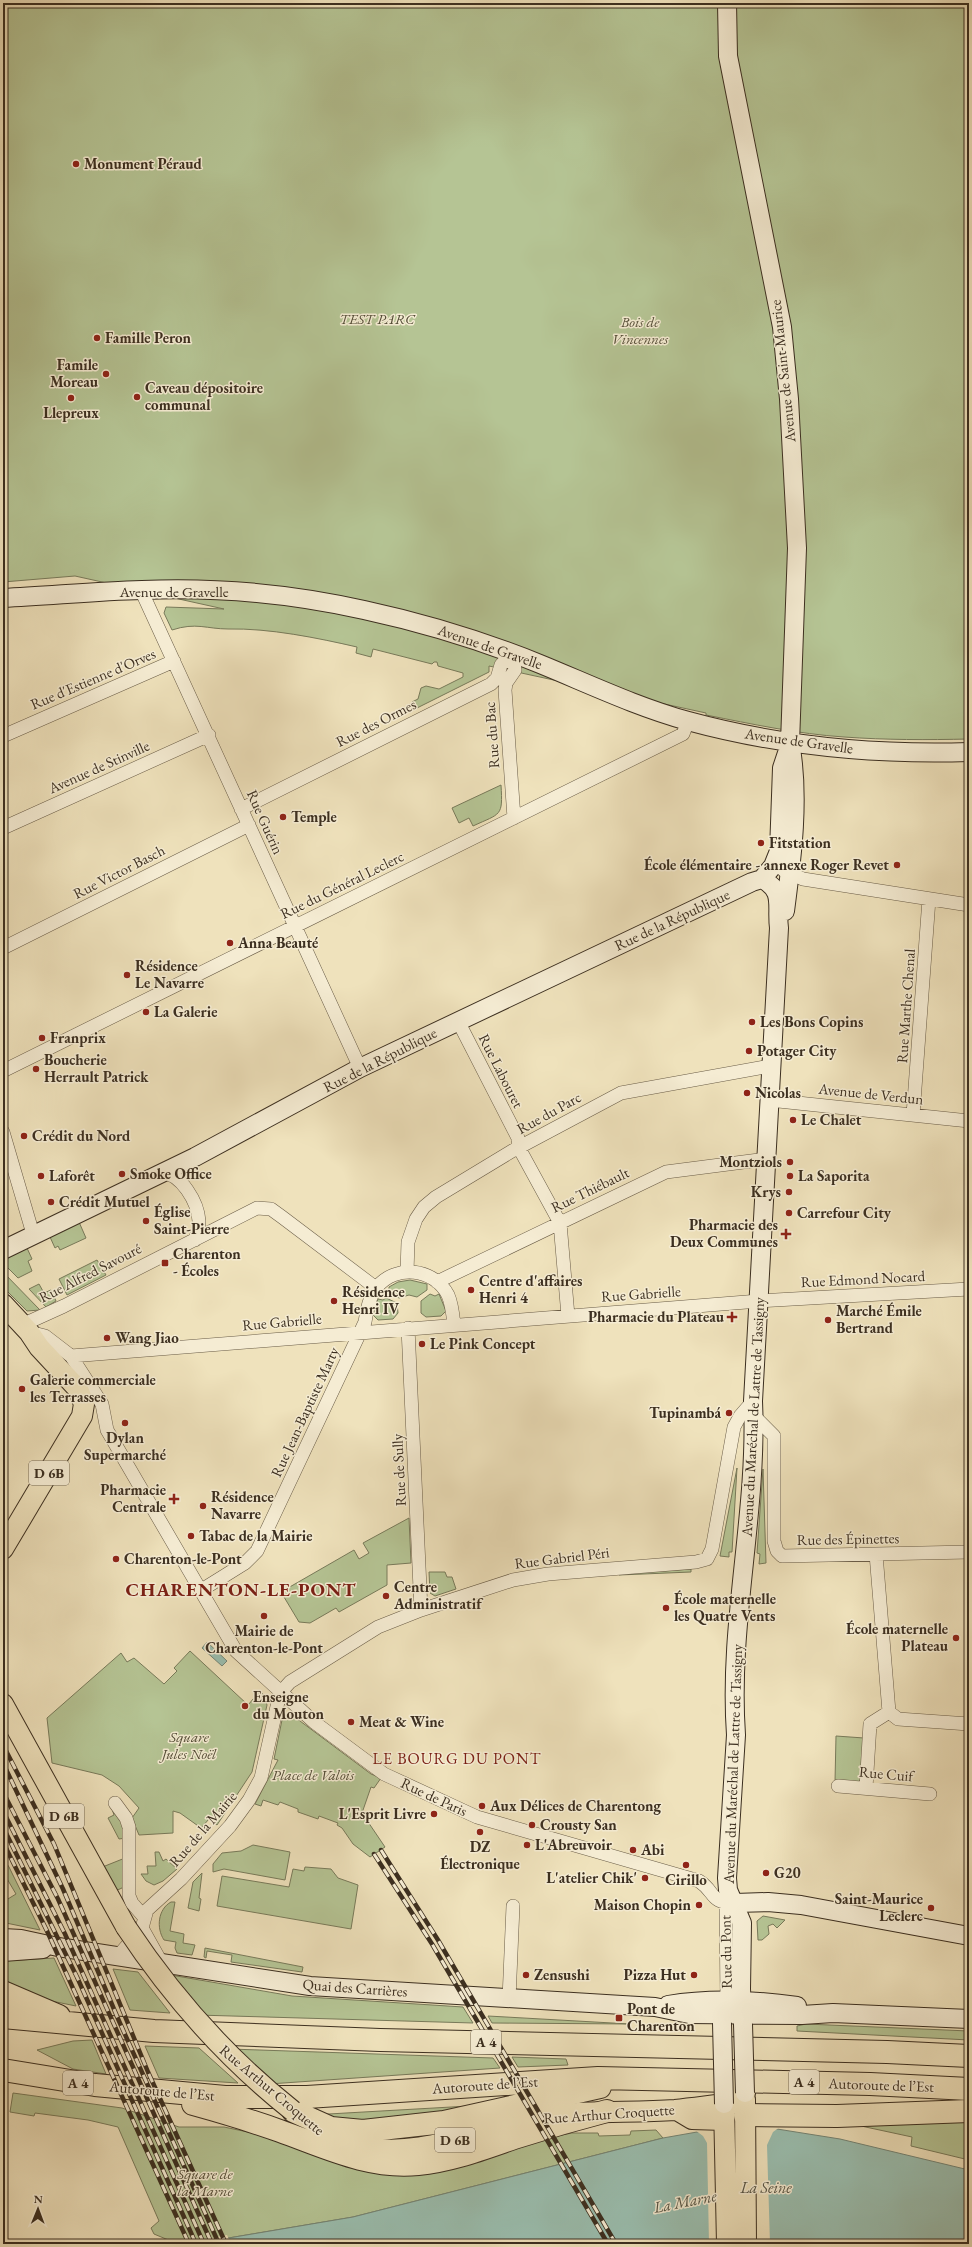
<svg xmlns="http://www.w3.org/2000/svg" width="972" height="2247" font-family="'EB Garamond',serif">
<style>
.green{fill:#b5c494;stroke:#787a5a}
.water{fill:#9abeaf;stroke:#748576}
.pier{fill:#efe2bc}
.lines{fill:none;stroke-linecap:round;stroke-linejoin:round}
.street-casing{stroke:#695c47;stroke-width:14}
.secondary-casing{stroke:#3c2f20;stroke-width:20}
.primary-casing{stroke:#3c2f20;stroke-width:22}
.highway-casing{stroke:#3c2f20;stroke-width:24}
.street{stroke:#f5ecd3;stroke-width:13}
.secondary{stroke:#f5ecd3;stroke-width:18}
.primary{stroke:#efe2bc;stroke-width:20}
.highway{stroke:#efe2bc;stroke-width:22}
.rail-casing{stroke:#3c2f20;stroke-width:4.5}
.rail{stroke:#f5ecd3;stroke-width:3;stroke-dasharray:9;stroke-linecap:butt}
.secondary-bridge-casing{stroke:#3c2f20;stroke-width:20;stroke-linecap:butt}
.primary-bridge-casing{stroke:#3c2f20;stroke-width:22;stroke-linecap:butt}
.secondary-bridge{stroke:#f5ecd3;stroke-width:18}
.primary-bridge{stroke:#efe2bc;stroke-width:20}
.poi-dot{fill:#8f2418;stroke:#f5ecd3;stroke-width:1.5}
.labels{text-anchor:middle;stroke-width:3;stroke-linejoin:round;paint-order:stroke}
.shield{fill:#f5ecd3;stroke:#746856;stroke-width:1}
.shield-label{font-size:14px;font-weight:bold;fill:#3c2f20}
.poi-label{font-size:15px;font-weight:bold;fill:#3c2f20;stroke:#f5ecd3;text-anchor:start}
.park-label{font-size:15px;font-style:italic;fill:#544d37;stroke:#f5ecd3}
.street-label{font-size:15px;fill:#3c2f20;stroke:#f5ecd3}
.neighbourhood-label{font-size:16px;letter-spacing:1px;fill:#7a1f14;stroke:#f5ecd3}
.water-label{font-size:16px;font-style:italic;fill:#545344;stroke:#f5ecd3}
.district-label{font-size:19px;font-weight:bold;letter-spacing:1px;fill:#7a1f14;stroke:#f5ecd3}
</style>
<rect width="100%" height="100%" fill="#efe2bc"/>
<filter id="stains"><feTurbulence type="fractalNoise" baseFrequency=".005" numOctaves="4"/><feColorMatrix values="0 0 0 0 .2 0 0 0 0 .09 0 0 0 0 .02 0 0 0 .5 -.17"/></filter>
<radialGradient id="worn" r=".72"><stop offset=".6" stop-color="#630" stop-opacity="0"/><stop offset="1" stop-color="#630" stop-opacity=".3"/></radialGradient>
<path class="green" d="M3,3H969V739C927,740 886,740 844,737C798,734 752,724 706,715V713L489,666V672L415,709L412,702L418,699L421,688L426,686L439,689L463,677V673L438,666L437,662H434L432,664L373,649L371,657L356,653L357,647C318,638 269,628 228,629C207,629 196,622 172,630L164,613L166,607L224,609L75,576L3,582Z
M501,785C503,817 501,813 473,826L469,818L459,823L452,808Z
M79,1222L86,1238L60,1250L58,1246L55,1248L50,1237Z
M27,1248L32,1259L28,1261L32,1271L18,1278L3,1263V1260Z
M97,1260L106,1275L67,1295L59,1279Z
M3,1272L40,1310L27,1311L3,1287Z
M410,1280L427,1284V1290L417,1297L409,1295L399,1298L389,1292V1287L398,1282Z
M39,1284L44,1293L51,1290L56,1301L46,1307L29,1289Z
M430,1294L435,1296L439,1294L446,1311L441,1316L426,1317L421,1313V1301Z
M386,1298L397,1303L398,1313L393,1319L378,1320L373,1315L378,1299L383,1300Z
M737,1468L732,1552H729V1557L720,1556Z
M763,1469L766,1563L759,1564L760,1554L757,1553Z
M409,1518L411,1563L387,1565V1585L339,1612L336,1608L310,1623L299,1622L281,1592L354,1550L359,1559L369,1553L363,1543Z
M691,1569V1572L619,1575V1574Z
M429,1572H445L447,1577H452L456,1589L435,1596L430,1593Z
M190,1651L248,1705L260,1691L264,1695L267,1705L252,1772L217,1825L209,1819L201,1828L180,1813L173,1811V1833L139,1835L132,1818L139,1808L119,1786L102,1775L52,1763L47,1718L121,1653L127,1662L134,1658L164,1684L177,1671L174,1668Z
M292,1715L371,1774L381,1778L374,1788L371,1787L362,1813L385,1847L370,1857L353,1844L342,1828L337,1825L338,1823L319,1816L318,1819L298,1812V1809L280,1802L278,1805L263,1800L261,1806L255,1804L278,1760L274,1759L282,1720Z
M836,1736L864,1738L861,1780L856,1783L835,1782Z
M111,1806L122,1818L126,1838L119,1839L108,1818L114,1815Z
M253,1845L290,1852L285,1880L224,1869L213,1872V1864L222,1853L241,1851Z
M155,1852H159L163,1861L166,1859L177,1869L163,1881L154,1885L146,1881L141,1874H148L147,1866H156Z
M3,1858L9,1867L40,1930L6,1923L3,1914V1902L16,1894L3,1872Z
M125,1858L124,1885L122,1888L113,1892L100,1868Z
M305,1867L331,1869L338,1878L358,1885L351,1929L217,1906L222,1876L289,1887L293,1869L304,1871Z
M202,1873L199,1898L201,1899L199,1911L188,1908L193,1882Z
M171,1902H175L170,1931L184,1934L183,1943L195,1945L192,1955L177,1953L175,1948L176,1942L164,1940C156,1928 158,1909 171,1902Z
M763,1916L785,1920L777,1928L773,1924L768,1926L769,1934L762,1940H758L757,1921Z
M205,1948L303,1967L302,1972L231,1962L232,1955L207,1951L206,1958L204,1957Z
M54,1958L76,2006L22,1995L3,1987V1961Z
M113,1969L138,1972L170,2013L130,2010Z
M165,1974L292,1996L463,2007L473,2023L197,2015Z
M488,2016L630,2024L492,2023Z
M806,2024L969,2031V2040L797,2031V2026Z
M92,2040L106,2074L73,2069L37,2050L73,2041Z
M145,2046L199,2048L238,2083L159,2078Z
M230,2049L493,2058L500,2068L269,2084Z
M512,2057L566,2059L568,2065L518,2067Z
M13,2093L122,2108L179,2127H224L276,2138L533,2141L572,2133H598L599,2136L630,2135L631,2131L656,2130L663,2138L353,2217L193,2244H178L154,2234L151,2228L159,2221L118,2127L88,2120L35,2113L34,2116L10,2112Z
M504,2104L393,2125L311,2115Z
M969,2118V2160L911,2146L912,2137L861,2126L873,2123Z"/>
<path class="water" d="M207,1642L227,1661L222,1666L202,1648Z
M777,2129L840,2139L969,2170V2244H193L353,2217L663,2138L697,2132Z"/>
<path class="pier" d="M780,2127L773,2132L767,2145L770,2244H709L707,2143L703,2136L695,2130Z
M227,2235L231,2244H191L192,2242Z"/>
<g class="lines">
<defs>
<path id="street" d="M141,590L360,1068
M512,653L515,670L506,683L505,690L514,818
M3,736L174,661
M241,809L491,684L497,678L501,665L512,653
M3,828L209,735
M783,870L803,879L969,905
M3,948L249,825
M458,1021L518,1138L519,1148L560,1223L568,1316
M3,1071L683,734L688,721
M769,1100L969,1121
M913,1115L929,899
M3,1132L33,1234
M161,1173C181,1172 198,1203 199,1221C199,1228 197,1234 195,1240
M407,1272L408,1242L416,1219L424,1207L436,1197L512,1151L621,1093L770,1066
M437,1282L666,1172L767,1159
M22,1325L64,1306L257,1208L271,1209L282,1217L376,1288
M408,1328L421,1610
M29,1332L45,1336L71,1356L102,1404L107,1430L236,1651L314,1722L384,1774L477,1817L699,1881C716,1892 709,1903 735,1903
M71,1356L759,1301L969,1289
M754,1416L774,1436V1541L777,1551L782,1556L969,1552
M200,1591L245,1563L257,1551L365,1322C367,1310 369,1297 377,1287C396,1264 434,1268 448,1295C452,1304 453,1315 454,1325
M280,1693L290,1682L378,1627L421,1610L513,1580L548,1574L696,1562L707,1559L712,1549L734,1427L740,1416L753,1401
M889,1712L898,1719L969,1724
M838,1786L930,1794
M866,1788L870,1724L889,1712L876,1554
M115,1803L126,1818L129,1827V1896L132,1903L144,1917
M726,1903L727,2001
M142,1928L161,1962
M119,1955L142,1928L147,1910L181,1879L230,1826L249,1800L261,1778L280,1693
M509,1999L513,1906"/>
<path id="secondary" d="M727,3L728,56L782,327L789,399L797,548L790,743C800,796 792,858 785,911
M3,598C49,596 96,591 142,590C215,587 293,594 364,610C424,623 483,641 540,664C589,684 637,707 688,721C780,746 874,755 969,752
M762,879L773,866L779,851L782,768L790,744
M3,1250L195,1157L360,1068L752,882L762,879
M735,1903L768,1902L801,1905L969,1936
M3,1938L21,1939L58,1947L310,1986L655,2007L689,2014L802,2015L833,2013L969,2019
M3,1952L43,1949
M668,2005C710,1998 754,2000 797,2006
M743,2024L741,1989L742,1923L728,1890L727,1878L736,1735C728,1623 758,1513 753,1401L779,928C776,906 785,891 762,879"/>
<path id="primary" d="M3,1304L29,1332L39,1347L78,1389L84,1404L82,1416L3,1549
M3,1704L126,1927
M745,2099L746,2244
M724,2104L727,2244
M677,2110L692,2119L724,2120
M324,2135C333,2140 343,2143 353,2145C423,2163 486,2124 554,2115C594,2110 635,2113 675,2110C695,2108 715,2105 735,2103L745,2093"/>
<path id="highway" d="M3,1992L59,2016
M3,2017L154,2031L380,2040L887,2052L969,2056
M3,2070L95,2085L225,2097H307L598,2078L870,2084L969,2089
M193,2104C222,2112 252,2121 280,2131C325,2147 369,2169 418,2164C451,2161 482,2149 514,2138C545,2128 576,2119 607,2111
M293,2111L331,2128L363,2131L444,2122L600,2087
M745,2115L837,2116L969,2111"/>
</defs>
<use href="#street" class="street-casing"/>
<use href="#secondary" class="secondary-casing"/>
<use href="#primary" class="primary-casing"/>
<use href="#highway" class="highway-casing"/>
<use href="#street" class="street"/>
<use href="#secondary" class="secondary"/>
<use href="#primary" class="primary"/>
<use href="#highway" class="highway"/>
<defs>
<path id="rail" d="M3,1745L54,1844L148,2072L226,2244
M3,1763L63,1889L119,2021L219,2244
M3,1792L58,1899L212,2244
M3,1811L65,1934L204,2244
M3,1827L77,1977L196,2244
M3,1842L47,1931L189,2244
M381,1850L438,1940L616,2244
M374,1854L432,1944L608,2244"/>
</defs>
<use href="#rail" class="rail-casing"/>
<use href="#rail" class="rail"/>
<defs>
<path id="secondary-bridge" d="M722,2023L724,2104
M743,2024L745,2093"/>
<path id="primary-bridge" d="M126,1927C173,1998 226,2058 293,2111"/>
</defs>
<use href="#secondary-bridge" class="secondary-bridge-casing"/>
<use href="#primary-bridge" class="primary-bridge-casing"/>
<use href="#secondary-bridge" class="secondary-bridge"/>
<use href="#primary-bridge" class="primary-bridge"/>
</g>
<g class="poi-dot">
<circle cx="76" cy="164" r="4"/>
<circle cx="97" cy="338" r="4"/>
<circle cx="106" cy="374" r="4"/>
<circle cx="137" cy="397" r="4"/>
<circle cx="71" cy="398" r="4"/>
<circle cx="283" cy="817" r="4"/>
<circle cx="761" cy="843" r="4"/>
<circle cx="897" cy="865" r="4"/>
<circle cx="230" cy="943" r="4"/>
<circle cx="127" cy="975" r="4"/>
<circle cx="146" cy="1012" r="4"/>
<circle cx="752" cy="1022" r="4"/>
<circle cx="42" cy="1038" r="4"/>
<circle cx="749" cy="1051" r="4"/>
<circle cx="36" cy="1069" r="4"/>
<circle cx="747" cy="1093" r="4"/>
<circle cx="793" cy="1120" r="4"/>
<circle cx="24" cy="1136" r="4"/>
<circle cx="790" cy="1162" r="4"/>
<circle cx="122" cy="1174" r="4"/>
<circle cx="41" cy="1176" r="4"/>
<circle cx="790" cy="1176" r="4"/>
<circle cx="789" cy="1192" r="4"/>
<circle cx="51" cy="1202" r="4"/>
<circle cx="789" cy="1213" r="4"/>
<circle cx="146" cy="1221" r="4"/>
<path d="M784 1228h4v4h4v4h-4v4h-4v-4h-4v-4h4z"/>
<rect x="161" y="1259" width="8" height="8" rx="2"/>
<circle cx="471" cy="1290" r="4"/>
<circle cx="334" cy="1301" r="4"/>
<path d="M730 1311h4v4h4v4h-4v4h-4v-4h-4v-4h4z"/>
<circle cx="828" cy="1320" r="4"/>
<circle cx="107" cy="1338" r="4"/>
<circle cx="422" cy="1344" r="4"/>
<circle cx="22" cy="1389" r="4"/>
<circle cx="729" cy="1413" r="4"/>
<circle cx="125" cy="1423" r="4"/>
<path d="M172 1493h4v4h4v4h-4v4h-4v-4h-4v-4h4z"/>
<circle cx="203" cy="1506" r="4"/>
<circle cx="191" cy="1536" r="4"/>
<circle cx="116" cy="1559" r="4"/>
<circle cx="386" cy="1596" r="4"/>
<circle cx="666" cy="1608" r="4"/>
<circle cx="264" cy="1616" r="4"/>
<circle cx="956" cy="1638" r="4"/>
<circle cx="245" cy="1706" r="4"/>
<circle cx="351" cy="1722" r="4"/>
<circle cx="482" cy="1806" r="4"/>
<circle cx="434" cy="1814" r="4"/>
<circle cx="532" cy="1825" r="4"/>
<circle cx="480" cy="1832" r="4"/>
<circle cx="527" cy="1845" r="4"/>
<circle cx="633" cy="1850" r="4"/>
<circle cx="686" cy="1865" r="4"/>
<circle cx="766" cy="1873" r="4"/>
<circle cx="645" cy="1878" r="4"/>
<circle cx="699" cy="1905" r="4"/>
<circle cx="931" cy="1908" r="4"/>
<circle cx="526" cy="1975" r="4"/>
<circle cx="694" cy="1975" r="4"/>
<rect x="615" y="2014" width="8" height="8" rx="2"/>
</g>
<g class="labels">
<g class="shield">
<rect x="29" y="1461" width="40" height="24" rx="3"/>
<rect x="44" y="1804" width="40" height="24" rx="3"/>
<rect x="471" y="2030" width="30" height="24" rx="3"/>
<rect x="789" y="2070" width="30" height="24" rx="3"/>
<rect x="63" y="2071" width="30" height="24" rx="3"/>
<rect x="435" y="2128" width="40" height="24" rx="3"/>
</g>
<g class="shield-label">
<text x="49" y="1478">D 6B</text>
<text x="64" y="1821">D 6B</text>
<text x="486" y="2047">A 4</text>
<text x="804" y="2087">A 4</text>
<text x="78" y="2088">A 4</text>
<text x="455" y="2145">D 6B</text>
</g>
<g class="poi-label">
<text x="84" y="169">Monument Péraud</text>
<text x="105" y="343">Famille Peron</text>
<text x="98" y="370" text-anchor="end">Famile<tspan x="98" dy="17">Moreau</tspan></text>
<text x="145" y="393">Caveau dépositoire<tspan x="145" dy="17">communal</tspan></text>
<text x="71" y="418" text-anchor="middle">Llepreux</text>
<text x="291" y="822">Temple</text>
<text x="769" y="848">Fitstation</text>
<text x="889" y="870" text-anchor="end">École élémentaire - annexe Roger Revet</text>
<text x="238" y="948">Anna Beauté</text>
<text x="135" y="971">Résidence<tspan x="135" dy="17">Le Navarre</tspan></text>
<text x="154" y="1017">La Galerie</text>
<text x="760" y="1027">Les Bons Copins</text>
<text x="50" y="1043">Franprix</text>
<text x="757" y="1056">Potager City</text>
<text x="44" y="1065">Boucherie<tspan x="44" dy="17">Herrault Patrick</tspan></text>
<text x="755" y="1098">Nicolas</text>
<text x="801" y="1125">Le Chalet</text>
<text x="32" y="1141">Crédit du Nord</text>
<text x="782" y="1167" text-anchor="end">Montziols</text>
<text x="130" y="1179">Smoke Office</text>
<text x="49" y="1181">Laforêt</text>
<text x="798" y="1181">La Saporita</text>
<text x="781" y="1197" text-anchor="end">Krys</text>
<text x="59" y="1207">Crédit Mutuel</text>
<text x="154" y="1217">Église<tspan x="154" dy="17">Saint-Pierre</tspan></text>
<text x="797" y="1218">Carrefour City</text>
<text x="778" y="1230" text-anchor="end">Pharmacie des<tspan x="778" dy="17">Deux Communes</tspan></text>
<text x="173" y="1259">Charenton<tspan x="173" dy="17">- Écoles</tspan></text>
<text x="479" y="1286">Centre d'affaires<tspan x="479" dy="17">Henri 4</tspan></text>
<text x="342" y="1297">Résidence<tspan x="342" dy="17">Henri IV</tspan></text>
<text x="836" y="1316">Marché Émile<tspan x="836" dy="17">Bertrand</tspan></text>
<text x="724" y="1322" text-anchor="end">Pharmacie du Plateau</text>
<text x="115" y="1343">Wang Jiao</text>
<text x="430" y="1349">Le Pink Concept</text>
<text x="30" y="1385">Galerie commerciale<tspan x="30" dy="17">les Terrasses</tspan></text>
<text x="721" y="1418" text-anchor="end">Tupinambá</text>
<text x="125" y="1443" text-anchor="middle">Dylan<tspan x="125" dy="17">Supermarché</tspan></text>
<text x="166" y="1495" text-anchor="end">Pharmacie<tspan x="166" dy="17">Centrale</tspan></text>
<text x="211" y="1502">Résidence<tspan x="211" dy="17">Navarre</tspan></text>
<text x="199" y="1541">Tabac de la Mairie</text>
<text x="124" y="1564">Charenton-le-Pont</text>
<text x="394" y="1592">Centre<tspan x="394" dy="17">Administratif</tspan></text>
<text x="674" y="1604">École maternelle<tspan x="674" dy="17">les Quatre Vents</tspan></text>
<text x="948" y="1634" text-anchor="end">École maternelle<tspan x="948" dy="17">Plateau</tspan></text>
<text x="264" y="1636" text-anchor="middle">Mairie de<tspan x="264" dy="17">Charenton-le-Pont</tspan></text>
<text x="253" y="1702">Enseigne<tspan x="253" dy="17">du Mouton</tspan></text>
<text x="359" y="1727">Meat &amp; Wine</text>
<text x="490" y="1811">Aux Délices de Charentong</text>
<text x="426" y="1819" text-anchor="end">L'Esprit Livre</text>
<text x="540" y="1830">Crousty San</text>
<text x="535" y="1850">L'Abreuvoir</text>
<text x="480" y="1852" text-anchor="middle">DZ<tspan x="480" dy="17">Électronique</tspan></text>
<text x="641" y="1855">Abi</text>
<text x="774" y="1878">G20</text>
<text x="637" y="1883" text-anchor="end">L'atelier Chik'</text>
<text x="686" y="1885" text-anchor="middle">Cirillo</text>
<text x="923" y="1904" text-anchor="end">Saint-Maurice<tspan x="923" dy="17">Leclerc</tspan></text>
<text x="691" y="1910" text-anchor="end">Maison Chopin</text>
<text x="534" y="1980">Zensushi</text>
<text x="686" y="1980" text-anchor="end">Pizza Hut</text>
<text x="627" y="2014">Pont de<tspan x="627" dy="17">Charenton</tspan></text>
</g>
<g class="park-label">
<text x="377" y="324">TEST PARC</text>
<text x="640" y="327">Bois de<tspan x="640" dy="17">Vincennes</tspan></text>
<text x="189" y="1742">Square<tspan x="189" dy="17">Jules Noël</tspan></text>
<text x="313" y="1780">Place de Valois</text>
<text x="205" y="2179">Square de<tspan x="205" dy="17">la Marne</tspan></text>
</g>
<g class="street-label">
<text transform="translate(783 371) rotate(-96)" y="5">Avenue de Saint-Maurice</text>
<text x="174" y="597">Avenue de Gravelle</text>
<text transform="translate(490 647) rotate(19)" y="5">Avenue de Gravelle</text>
<text transform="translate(93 679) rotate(-23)" y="5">Rue d'Estienne d'Orves</text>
<text transform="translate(376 723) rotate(-27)" y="5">Rue des Ormes</text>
<text transform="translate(492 735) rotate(-94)" y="5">Rue du Bac</text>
<text transform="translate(799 741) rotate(8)" y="5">Avenue de Gravelle</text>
<text transform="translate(99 767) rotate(-24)" y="5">Avenue de Stinville</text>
<text transform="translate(265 822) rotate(66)" y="5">Rue Guérin</text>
<text transform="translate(119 872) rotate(-27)" y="5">Rue Victor Basch</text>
<text transform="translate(342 885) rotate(-26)" y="5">Rue du Général Leclerc</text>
<text transform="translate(672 920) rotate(-25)" y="5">Rue de la République</text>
<text transform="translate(906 1006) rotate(-86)" y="5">Rue Marthe Chenal</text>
<text transform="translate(380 1060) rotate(-27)" y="5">Rue de la République</text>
<text transform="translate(501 1071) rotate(63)" y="5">Rue Labouret</text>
<text transform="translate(871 1094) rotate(6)" y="5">Avenue de Verdun</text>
<text transform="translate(549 1113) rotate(-29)" y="5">Rue du Parc</text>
<text transform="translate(590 1190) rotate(-26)" y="5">Rue Thiébault</text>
<text transform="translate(90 1273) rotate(-27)" y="5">Rue Alfred Savouré</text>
<text transform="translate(863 1279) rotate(-3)" y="5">Rue Edmond Nocard</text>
<text transform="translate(641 1294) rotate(-4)" y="5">Rue Gabrielle</text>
<text transform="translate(282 1322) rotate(-5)" y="5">Rue Gabrielle</text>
<text transform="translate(305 1412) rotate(-65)" y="5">Rue Jean-Baptiste Marty</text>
<text transform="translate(753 1417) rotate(-87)" y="5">Avenue du Maréchal de Lattre de Tassigny</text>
<text transform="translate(399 1470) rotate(-93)" y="5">Rue de Sully</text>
<text transform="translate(848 1539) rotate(-1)" y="5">Rue des Épinettes</text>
<text transform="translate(562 1558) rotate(-7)" y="5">Rue Gabriel Péri</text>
<text transform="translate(733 1764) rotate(-88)" y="5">Avenue du Maréchal de Lattre de Tassigny</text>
<text transform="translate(886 1774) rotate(5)" y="5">Rue Cuif</text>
<text transform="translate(434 1797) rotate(25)" y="5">Rue de Paris</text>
<text transform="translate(203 1829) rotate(-49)" y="5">Rue de la Mairie</text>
<text transform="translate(726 1952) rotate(-91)" y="5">Rue du Pont</text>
<text transform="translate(355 1988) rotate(4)" y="5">Quai des Carrières</text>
<text transform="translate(485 2085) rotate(-4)" y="5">Autoroute de l’Est</text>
<text transform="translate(881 2085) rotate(2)" y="5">Autoroute de l’Est</text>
<text transform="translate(272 2090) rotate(40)" y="5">Rue Arthur Croquette</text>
<text transform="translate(162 2091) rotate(5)" y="5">Autoroute de l’Est</text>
<text transform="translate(609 2114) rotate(-4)" y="5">Rue Arthur Croquette</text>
</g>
<g class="neighbourhood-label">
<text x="457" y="1764">LE BOURG DU PONT</text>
</g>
<g class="water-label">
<text x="766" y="2193">La Seine</text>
<text transform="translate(685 2201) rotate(-11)" y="6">La Marne</text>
</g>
<g class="district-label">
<text x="241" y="1596">CHARENTON-LE-PONT</text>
</g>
</g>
<rect width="972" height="2247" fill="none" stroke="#efe2bc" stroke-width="16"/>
<rect x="4" y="4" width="964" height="2239" fill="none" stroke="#3c2f20" stroke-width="2"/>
<rect x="8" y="8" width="956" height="2231" fill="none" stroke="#3c2f20"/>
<g transform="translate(38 2209) rotate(1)" stroke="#f5ecd3" stroke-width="3" paint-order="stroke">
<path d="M0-3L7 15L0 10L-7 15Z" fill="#3c2f20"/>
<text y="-6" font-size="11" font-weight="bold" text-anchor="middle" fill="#3c2f20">N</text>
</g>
<rect width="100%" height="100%" filter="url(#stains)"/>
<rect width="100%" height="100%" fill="url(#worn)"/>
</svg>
